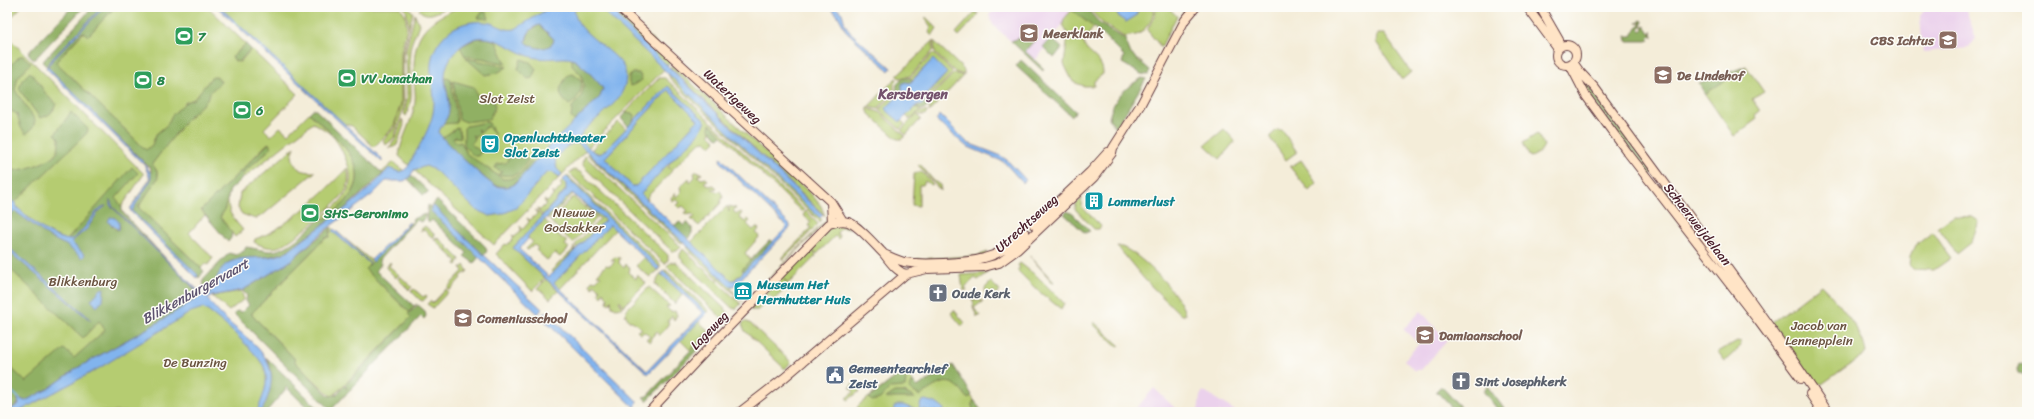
<svg xmlns="http://www.w3.org/2000/svg" width="2034" height="419" font-family="Sriracha,sans-serif">
<style>
.built{fill:#ebd1ec}
.green{fill:#b5cc71;stroke:#80764e}
.forest{fill:#90b063;stroke:#6d6847;fill-rule:evenodd}
.water{fill:#81b4ee;stroke:#666a8c;fill-rule:evenodd}
.lines{fill:none;stroke-linecap:round;stroke-linejoin:round}
.stream{stroke:#81b4ee;stroke-width:1.5}
.secondary-casing{stroke:#643e45;stroke-width:10}
.secondary{stroke:#ffe4c6;stroke-width:8}
.labels{text-anchor:middle;stroke-width:3;stroke-linejoin:round;paint-order:stroke}
.education-label{font-size:13px;font-weight:bold;fill:#785e54;stroke:#fdfcf7;text-anchor:start}
.leisure-label{font-size:13px;font-weight:bold;fill:#27864d;stroke:#fdfcf7;text-anchor:start}
.street-label{font-size:13px;fill:#4a1f2b;stroke:#fdfcf7}
.park-label{font-size:13px;fill:#6a5340;stroke:#fdfcf7}
.culture-label{font-size:13px;font-weight:bold;fill:#0d838f;stroke:#fdfcf7;text-anchor:start}
.worship-label{font-size:13px;font-weight:bold;fill:#5b616d;stroke:#fdfcf7;text-anchor:start}
.service-label{font-size:13px;font-weight:bold;fill:#4e5e75;stroke:#fdfcf7;text-anchor:start}
.neighbourhood-label{font-size:14px;font-weight:bold;fill:#74536d;stroke:#fdfcf7}
.water-label{font-size:14px;font-style:italic;fill:#5d536f;stroke:#fdfcf7}
</style>
<rect width="100%" height="100%" fill="#fdfcf7"/>
<filter id="ink" filterUnits="userSpaceOnUse"><feTurbulence type="fractalNoise" baseFrequency=".025" numOctaves="2"/><feDisplacementMap in="SourceGraphic" scale="8" xChannelSelector="R" yChannelSelector="G"/><feConvolveMatrix kernelMatrix="1 2 1 2 8 2 1 2 1" color-interpolation-filters="sRGB"/></filter>
<filter id="wash" filterUnits="userSpaceOnUse"><feTurbulence type="fractalNoise" baseFrequency=".012" numOctaves="4" result="noise"/><feDisplacementMap in="SourceGraphic" scale="16" xChannelSelector="R" yChannelSelector="G"/><feGaussianBlur stdDeviation="0.9" result="paint"/><feColorMatrix in="noise" values="0 0 0 0 0 0 0 0 0 0 0 0 0 0 0 0 0 1.4 0 .05"/><feComposite in="paint" operator="in"/></filter>
<g filter="url(#wash)">
<rect width="100%" height="100%" fill="#f4edd9"/>
<path class="built" d="M997,7H1073L1075,8L1034,62L993,25L989,15Z
M1927,7H1965L1976,38L1969,48L1923,52L1920,16Z
M1421,311L1447,341L1421,370H1414L1404,360L1419,344L1403,329Z
M1154,388L1179,412H1133Z
M1203,391L1237,412H1198L1200,396Z"/>
<path class="green" d="M7,7H21L7,22Z
M115,7H208L246,44L232,57L240,62L251,49L298,94L264,129L271,136L280,127L288,134L309,113C348,148 387,178 324,219L321,218C347,198 359,185 343,153C335,136 330,132 313,123L242,179L243,173L271,148L268,143L202,210L205,215L189,233L213,258L208,265L205,264L201,268L139,208L155,168L152,164L160,153L146,150L55,62L84,32L88,35Z
M218,7H400L405,14L407,27L401,52V103L394,125L390,131L374,147L352,126L345,124L313,97Z
M403,7H408L413,12L403,55L404,106L394,138L386,145L383,141L394,128L402,102V54L409,28L406,10Z
M422,7H447C437,12 428,19 419,10Z
M459,7H615L674,59L494,245L399,156C401,137 413,121 415,102C416,94 414,86 414,78C413,36 421,24 459,7Z
M1088,7H1113L1120,18L1136,16L1139,7H1155L1151,21L1142,32L1136,35L1124,37L1101,22Z
M1157,7H1167L1177,16L1161,47L1147,30L1153,20Z
M1186,7H1191L1156,66L1183,13Z
M1072,10L1094,27C1091,31 1087,36 1085,40C1079,52 1104,56 1103,74L1094,81V86H1084L1073,82L1064,64L1068,35L1063,24L1064,19Z
M975,12L978,13V15L959,36L956,33Z
M415,14L419,24C416,34 411,41 410,51C408,71 416,98 406,116L404,114L407,99L406,50Z
M926,17L937,28L932,36L929,33L931,27L925,18Z
M1377,34H1384L1411,72L1403,79H1401L1376,42Z
M7,36L144,174L120,209L203,299L266,360L267,390L259,412H7Z
M933,41V51L910,76L899,78L897,76Z
M934,41L964,70V75L955,72L935,53Z
M933,53L953,72L931,95L929,104L926,96L947,73L933,59L912,80L910,78Z
M672,65L812,195L821,206L825,216L670,67Z
M1746,66L1764,92L1752,99L1760,111L1755,115L1757,119L1734,136L1705,94Z
M667,72L820,218L822,220L820,222L671,80Z
M954,73L963,76L929,112L932,96Z
M659,78H665L804,210L802,212L710,124L711,133L709,134L716,141L711,146L706,141L700,142L672,170L668,165L706,122L668,86L633,121L635,115L631,113H625Z
M896,78L897,80L894,83V91L878,109L868,107Z
M668,90L698,120L636,186H632L605,158Z
M896,92L899,95L886,109L905,124L900,129L879,110Z
M915,107L921,110L909,120V118L906,116Z
M867,108L879,112L905,136L902,139H897L869,114Z
M926,111L927,113L925,115H917L921,119L906,135L901,130L919,112Z
M402,119L404,125L397,145L394,147L389,148L395,140Z
M618,122L626,129L601,154L595,152L592,149Z
M1224,129L1235,141L1220,159L1205,145Z
M1277,130H1282L1297,152L1286,160L1270,138V136Z
M1537,134L1544,145C1542,151 1536,156 1530,157L1523,143Z
M295,147L292,155C294,169 301,172 315,172L263,215L255,219L242,214L238,208L240,193Z
M589,152L590,155L684,243L680,242L587,154Z
M585,156L681,247L677,251H672L585,168L582,163Z
M1301,160L1317,183L1309,191L1290,167Z
M394,162L404,171L399,172L389,168L383,174L382,172Z
M920,164L934,181L940,185L941,191L918,165Z
M666,165L672,171L647,197L648,199L647,201L641,195V191Z
M347,168C349,175 349,183 346,190C340,202 291,243 278,247C270,249 261,246 254,242L255,239C283,231 327,190 347,168Z
M574,170L580,172L668,255V260L665,264L569,173Z
M697,171L702,174L698,176L701,179L706,178L708,180L704,182L709,186L714,185L717,188L712,189L716,192L720,191L723,196L720,204L699,226L691,219L695,217L692,214L687,215L684,213L688,211L683,206L679,208L676,205L680,203L677,200L672,201L671,198L675,193L676,197L681,192L680,187L689,178L690,182L695,177L694,173Z
M918,172H922L933,184L931,185L925,181L923,185H919V206L912,205L914,174Z
M567,175L660,264V268L565,177Z
M563,180L566,184L567,188L543,215L536,209L540,210L546,204L544,200L547,202L553,196L552,192L554,195L562,186L560,183Z
M571,193H574L605,220L577,248L575,245L600,219L573,194L549,219L546,217Z
M228,194C227,212 231,216 243,230L235,237L220,217L224,211Z
M573,197L597,218L573,243L550,221Z
M1082,198L1081,206L1101,226L1099,229H1094L1075,209L1076,204Z
M727,206L729,212V206L736,208L733,211L737,214L740,212L742,213L739,217L745,222L748,219L750,221L747,224L753,230L756,227L759,229L756,233L760,236L745,253L751,260L742,269L744,272L732,281L690,243Z
M535,210L542,216L513,248L545,278L532,291L496,254L505,244L507,245L514,238L512,235L515,237L521,230L520,226L523,229L529,222L527,218L530,220L537,214Z
M806,211L818,224L783,260V257L811,228L808,225L811,222L803,215Z
M830,216L829,219L759,289Z
M1954,216L1972,217L1979,221L1972,242L1957,254L1938,227Z
M544,219L557,234L567,242L565,245L569,248L560,257L555,253L547,260L536,250L538,248L534,245L528,250L526,249L533,242L527,237Z
M610,225L615,230L560,289L554,283Z
M840,225L850,228L849,229L841,228L837,233L840,237L838,239L835,236L817,254L812,250L816,256L789,283L783,279L789,285L774,300L769,295L760,304L762,306L758,310H750L830,227Z
M425,226L435,235L433,238L424,230L419,231Z
M331,227L373,262L365,269L409,312L411,317L332,397L295,362L294,358L252,315V313L325,238L329,237Z
M1933,232L1951,258L1934,270L1913,269L1910,265L1911,256L1916,245Z
M437,237L449,248L446,251L434,239Z
M687,246L730,286H734L731,289L743,302L687,249Z
M1117,246C1134,246 1184,297 1185,315H1181L1145,280Z
M573,247L576,249L553,273L551,271L574,249Z
M450,249L460,259L457,265L455,264L457,261L447,252Z
M683,249L741,304L736,309L732,308L680,258V254Z
M988,252L985,256L915,261L916,259L977,256Z
M1029,255L1054,282L1053,283Z
M615,257L620,258L619,263L624,268L626,264L630,268L629,273L636,279L637,275L646,283L623,306L621,301H619L622,307L616,308L612,306L611,300L610,304L607,302L608,298L603,292L602,297L599,294L600,289L594,284L593,288L590,285L592,280L596,281L601,276L597,275L606,265L610,266L615,261L611,260Z
M644,257L659,270L650,277L636,266Z
M390,262L391,263L389,266L399,275L396,278L386,268Z
M671,262H676L728,312L729,316L725,321L667,266Z
M1020,263L1038,277L1064,303L1061,309L1037,290L1017,270L1020,268L1018,265Z
M464,265L468,271L460,277L461,278L450,290L447,288L463,271L461,268Z
M666,270L709,311L707,313L663,271Z
M661,273L683,294L675,304L655,284Z
M988,273L978,280L975,278L965,287L967,290H963L961,275Z
M400,276L412,287L409,290L398,279Z
M546,279L558,291L550,299L538,288Z
M991,282L1000,291L997,294L994,291L986,298L985,288Z
M1821,285C1837,301 1863,330 1866,353L1822,384L1814,382L1772,322Z
M649,287L670,306L666,307L671,312L675,311L677,315L674,320L672,316L668,321L669,325L659,336L657,331L651,338L650,342L646,339L650,337L645,332L640,334L637,331L642,329L632,321H629L625,314L627,309Z
M414,289L423,297L426,295L427,297L423,301L420,300L411,291Z
M446,289L448,292L433,308L427,304L430,301L433,303Z
M241,291L244,299L229,311L212,296Z
M972,299L983,301L974,308L980,316L977,317L973,307L974,303Z
M954,310L965,323L962,326L951,313Z
M697,320L709,331L690,350L679,339Z
M745,321L751,324L791,362L785,369L745,331L742,324Z
M1094,322L1120,346L1118,347L1093,324Z
M1737,341L1741,342L1739,348L1725,361L1718,352Z
M953,369L982,412H857L858,406L861,403L905,371L917,387Z
M853,383L860,391L848,400L846,398L854,392L850,387Z"/>
<path class="forest" d="M72,7H84L34,60L28,53Z
M93,7H115L88,36L83,32L56,62L146,150L152,145L156,134L167,125L172,115L186,102L194,99L211,78L217,76L221,82L211,91L206,101L188,118L152,164L157,171L158,178L139,206V208L204,271L199,278L131,211C134,195 151,186 151,169L43,63L44,60Z
M1068,7H1086L1100,24L1125,39L1131,54L1150,70L1148,75L1141,74L1122,63L1124,56L1102,34Z
M483,11L487,13L489,19L478,18Z
M1642,20L1643,21L1642,26L1639,28L1641,31L1644,29L1643,26H1645L1650,34H1651L1652,31L1653,37L1650,35L1648,38L1650,40L1647,41H1627L1626,36H1632L1637,27L1641,24V22H1637Z
M539,25L554,39L553,43C546,51 532,49 526,42L529,31Z
M1028,35L1034,41L1025,51L1044,69L1043,71L1011,41Z
M477,38H487L496,41L506,64L486,59L465,56L460,47Z
M1050,39H1052L1062,48L1054,58L1043,47Z
M246,44L251,49L239,62L235,61L232,57Z
M20,56H23L31,63L18,77L15,90L35,120L33,128L26,134L21,128L17,114L7,109V69Z
M466,58L507,67L497,73L485,75Z
M572,58C580,63 599,81 603,89L600,97L575,121L571,118L572,107L581,97L584,86L581,74L572,66Z
M521,59L530,62L536,69L532,78L528,79L518,69Z
M1021,60L1076,112L1071,116L1016,66Z
M1746,66L1705,94L1699,84Z
M1577,70L1654,172L1648,177L1584,89Z
M30,72C40,81 44,96 56,103C54,112 49,116 40,118L19,89L22,80Z
M632,73H639L642,79L641,81L631,86L629,83V77Z
M573,74L581,80C583,90 578,100 569,105C556,94 559,88 568,75Z
M445,78L451,79L457,120L456,123L443,124C454,107 446,96 445,78Z
M904,78H910L912,80L910,83L908,82L899,95L896,92L897,83Z
M1142,78L1146,79L1116,128L1109,118C1114,98 1124,88 1142,78Z
M453,81L474,87L479,100H490L494,102L495,107L489,119L466,122L459,119Z
M926,96L929,101L928,107L921,110L915,107L919,105Z
M313,109H315L383,174L341,212L284,253L267,257L236,259L228,263L214,282L210,294L204,288L203,280L229,253L236,255L244,251L246,247C254,248 263,251 271,251C290,250 308,229 321,218L324,219C387,178 348,148 309,113Z
M71,112L88,129L87,133L13,204L42,229L66,241L132,167L138,173L116,198L122,207V212L199,294V297L159,322L79,367L48,389L25,401L19,398L18,400L19,403L7,411V364L26,382L64,349L74,358L105,330L99,321L83,338L7,266V169C17,174 45,163 54,156C59,151 59,144 59,138L55,134ZM117,220L120,228L116,230L108,222Z
M625,113H633L635,115L633,121L628,127L621,118Z
M486,122L489,123L495,135L487,126L482,132L477,129L480,132L476,137L472,135L475,139L471,144L481,152L478,156H474L464,146V128L466,126Z
M710,124L722,135L719,138L716,137L709,128Z
M458,127L461,138L455,137L453,139L457,143L461,142L467,154L503,179C517,180 523,171 530,161L534,164L512,186L507,187L493,185L456,153L442,138Z
M269,143L271,148L243,173L242,179L230,190L224,211L220,217L232,233L231,238L228,242L201,210Z
M519,151L528,160C518,174 517,177 499,175V173L502,172L495,168L497,164L506,163L510,155Z
M410,174L429,192L423,195L408,179Z
M1663,184L1690,219L1685,223L1658,188Z
M437,200L485,246L487,251L484,255L432,206Z
M428,205L431,207V211L479,257L474,263L464,256L467,253L432,220L429,223L426,220Z
M1067,211L1073,214L1090,231L1085,233L1064,214Z
M425,214V217L421,222L417,220L414,222L379,260L381,264L376,271L414,306L417,304L409,312L365,269L413,221L412,219Z
M680,222L684,226L687,222L692,228V233L687,240L673,226Z
M331,227L329,237L325,238L252,313V315L294,358L295,362L329,396L336,395L344,386L347,389L345,385L411,317L408,314L418,305L425,311L426,316L424,319L421,316L331,410L234,314L237,311L242,312L249,305L246,301L247,295L242,291L289,262Z
M770,240L772,242L744,272L742,269Z
M709,331L712,335L647,401L643,397L647,396Z
M266,357L322,412H312L286,387L285,390L266,412H261C269,397 276,372 266,357Z
M2019,364L2027,365V375L2018,373L2017,370Z
M953,365L972,395L968,399C952,374 941,381 920,396L909,389L913,381L917,387Z
M902,372L906,380L905,387L890,388L880,399L872,401L869,398Z
M1487,386L1506,411V412H1494L1498,410L1483,391Z
M1440,387H1442L1465,412H1456L1436,391Z
M895,392H904L915,398H886Z
M974,400L982,412H973L972,404Z"/>
<path class="water" d="M102,7H104L49,64L48,67L145,164L151,174V180L132,211L198,275L197,278L131,212L130,209L150,179L145,166L46,68L49,62Z
M217,7H220L382,159V162Z
M551,7H575C570,35 626,51 626,76C626,104 594,116 580,136C582,143 592,152 599,154L602,153L668,86L706,122L697,136L666,166L641,194L731,280H735L787,227L720,161L721,158L790,225V228L734,286H730L579,144C568,141 560,153 555,160L557,169L562,174L560,177L552,172L546,173L516,208L502,214L490,216L476,210L435,170L426,166L414,170L409,178L404,181H386L372,195L324,231L289,262L243,290L212,296L208,299C236,341 295,350 261,412H257C262,398 269,385 265,370C263,357 216,315 203,308L191,312L96,370L18,412H7L19,404L18,398L25,401L48,389L79,367L159,322L199,297L196,290L110,205V200L113,207L204,296C216,294 214,269 230,262C247,254 267,261 284,253C294,248 303,240 311,234C338,214 368,193 389,168L399,172C407,171 410,164 413,157C421,143 430,128 433,113C438,86 421,67 440,41C444,36 449,30 456,27C468,21 481,20 494,24C501,27 507,31 515,29ZM540,25L554,39L553,43C546,51 533,49 526,42C526,34 532,26 540,25ZM477,38C496,35 515,52 532,57C546,61 563,56 572,59C579,61 600,83 603,89L600,97L552,143L515,184C509,188 500,188 494,185C487,182 442,140 439,133C440,125 448,120 449,111C450,100 446,90 445,80C444,59 459,44 477,38ZM668,90L698,120L636,186H632L605,158Z
M599,7H606L613,13H617L619,15V19L823,215L820,218C744,150 673,77 599,7Z
M830,7H835L842,13L845,24L850,32L891,68L889,71L846,31L838,16Z
M1113,7H1139L1136,16L1126,22L1120,18Z
M933,59L947,73L924,97L923,104L917,105L900,122L885,109L902,92V84L905,82L910,83Z
M940,115L968,143L999,155L1007,160L1026,180L1023,183L1004,162L966,146L936,120Z
M566,176L660,268L657,270L610,225L554,283L647,371L703,313L662,275L661,273L663,271L707,313L648,374L513,248L566,190V184L563,180ZM572,193L605,220L549,277L519,249L528,239V236Z
M13,201C16,203 15,205 18,208C31,221 51,238 70,240C84,235 96,205 106,206L98,212L87,229L71,242L85,255L82,258L66,245L49,237L15,211L7,217L11,210L10,204Z
M434,206L456,229L542,309L538,314L431,211V207Z
M110,217L115,218L119,222V230L108,222Z
M409,222L410,223L373,262L371,260Z
M334,229L369,262L370,264L332,231Z
M7,246L86,315L91,321L7,250Z
M104,288L103,300L97,307L91,300L101,289Z
M545,312L637,401L635,408L541,317Z
M925,400L936,403L944,409V412H930L924,409L920,412H896L894,407L897,405H903L916,410L919,409L921,402Z"/>
<g class="lines">
<path class="stream" d="M7,387L20,399"/>
</g>
</g>
<g filter="url(#ink)">
<g class="lines">
<defs>
<path id="secondary" d="M618,7L831,202L843,221
M1527,7L1558,49
M1540,7L1559,40
M1556 55a10 10 0 1 1 20 0a10 10 0 1 1-20 0Z
M1573,62L1580,72L1595,88C1673,196 1755,301 1828,412
M1571,67L1586,96L1628,153L1759,322L1801,379
M831,202L832,223
M1034,225L1090,172L1108,152
M884,254C891,257 897,260 904,262C922,265 966,263 984,258C1000,254 1014,244 1025,233
M1810,394L1822,412
M649,412L718,338L829,224C835,222 842,220 848,222C857,224 876,246 883,253C889,260 896,272 906,274
M740,412L784,378L906,274L927,269L984,267L999,263L1017,250L1094,177L1112,153L1113,148L1141,104L1185,20L1196,7"/>
</defs>
<use href="#secondary" class="secondary-casing"/>
<use href="#secondary" class="secondary"/>
</g>
</g>
<defs>
<symbol id="school-square" viewBox="-11 -11 22 22"><rect x="-9" y="-9" width="18" height="18" rx="4" fill="#8d6e63" stroke="#fdfcf7"/><path d="M0-5L7-2L0 1L-7-2ZM-4 1L0 2.5L4 1V4Q0 6-4 4Z" fill="#fff"/></symbol>
<symbol id="stadium-square" viewBox="-11 -11 22 22"><rect x="-9" y="-9" width="18" height="18" rx="4" fill="#2e9e5b" stroke="#fdfcf7"/><path d="M0-5a6.5 5 0 1 0 0 10a6.5 5 0 1 0 0-10ZM-3.5-1.8h7v3.6h-7Z" fill="#fff"/></symbol>
<symbol id="theatre-square" viewBox="-11 -11 22 22"><rect x="-9" y="-9" width="18" height="18" rx="4" fill="#0f9aa8" stroke="#fdfcf7"/><path d="M-5-5.5Q0-4 5-5.5V0Q5 5 0 6Q-5 5-5 0ZM-3.3-2.5H-1v1.5H-3.3ZM1-2.5H3.3v1.5H1ZM-2.8 1Q0 5.5 2.8 1Z" fill="#fff"/></symbol>
<symbol id="building-square" viewBox="-11 -11 22 22"><rect x="-9" y="-9" width="18" height="18" rx="4" fill="#0f9aa8" stroke="#fdfcf7"/><path d="M-4-6H4V6H1V3H-1V6H-4ZM-2.5-4.3h1.7v1.8h-1.7ZM.8-4.3h1.7v1.8H.8ZM-2.5-1h1.7V.8h-1.7ZM.8-1h1.7V.8H.8Z" fill="#fff"/></symbol>
<symbol id="museum-square" viewBox="-11 -11 22 22"><rect x="-9" y="-9" width="18" height="18" rx="4" fill="#0f9aa8" stroke="#fdfcf7"/><path d="M0-6L6-3V-2H-6V-3ZM-5-1h2V3h-2ZM-1-1h2V3h-2ZM3-1h2V3H3ZM-6 4H6V6H-6Z" fill="#fff"/></symbol>
<symbol id="church-square" viewBox="-11 -11 22 22"><rect x="-9" y="-9" width="18" height="18" rx="4" fill="#6b7280" stroke="#fdfcf7"/><path d="M-1.2-6h2.4v3.5h3.3v2.4h-3.3V6h-2.4V-.1h-3.3v-2.4h3.3Z" fill="#fff"/></symbol>
<symbol id="civic-square" viewBox="-11 -11 22 22"><rect x="-9" y="-9" width="18" height="18" rx="4" fill="#5c6f8a" stroke="#fdfcf7"/><path d="M-.6-6.5H3V-4.5H.6V-3L4-1V1h2V6H-6V1h2V-1L-.6-3ZM-1.2 2.5V6h2.4V2.5Z" fill="#fff"/></symbol>
</defs>
<g fill-rule="evenodd">
<use href="#school-square" x="1018" y="22" width="22" height="22"/>
<use href="#stadium-square" x="173" y="25" width="22" height="22"/>
<use href="#school-square" x="1937" y="29" width="22" height="22"/>
<use href="#school-square" x="1652" y="64" width="22" height="22"/>
<use href="#stadium-square" x="336" y="67" width="22" height="22"/>
<use href="#stadium-square" x="132" y="69" width="22" height="22"/>
<use href="#stadium-square" x="231" y="99" width="22" height="22"/>
<use href="#theatre-square" x="479" y="133" width="22" height="22"/>
<use href="#building-square" x="1083" y="190" width="22" height="22"/>
<use href="#stadium-square" x="299" y="202" width="22" height="22"/>
<use href="#museum-square" x="732" y="280" width="22" height="22"/>
<use href="#church-square" x="927" y="282" width="22" height="22"/>
<use href="#school-square" x="452" y="307" width="22" height="22"/>
<use href="#school-square" x="1414" y="324" width="22" height="22"/>
<use href="#civic-square" x="824" y="364" width="22" height="22"/>
<use href="#church-square" x="1450" y="370" width="22" height="22"/>
</g>
<g class="labels">
<g class="education-label">
<text x="1043" y="38">Meerklank</text>
<text x="1934" y="45" text-anchor="end">CBS Ichtus</text>
<text x="1677" y="80">De Lindehof</text>
<text x="477" y="323">Comeniusschool</text>
<text x="1439" y="340">Damiaanschool</text>
</g>
<g class="leisure-label">
<text x="198" y="41">7</text>
<text x="361" y="83">VV Jonathan</text>
<text x="157" y="85">8</text>
<text x="256" y="115">6</text>
<text x="324" y="218">SHS-Geronimo</text>
</g>
<g class="street-label">
<text transform="translate(733 96) rotate(43)" y="5">Waterigeweg</text>
<text transform="translate(1026 223) rotate(-42)" y="5">Utrechtseweg</text>
<text transform="translate(1698 224) rotate(52)" y="5">Schaerweijdelaan</text>
<text transform="translate(709 330) rotate(-46)" y="5">Lageweg</text>
</g>
<g class="park-label">
<text x="507" y="103">Slot Zeist</text>
<text x="574" y="217">Nieuwe<tspan x="574" dy="15">Godsakker</tspan></text>
<text x="83" y="286">Blikkenburg</text>
<text x="1819" y="330">Jacob van<tspan x="1819" dy="15">Lennepplein</tspan></text>
<text x="195" y="367">De Bunzing</text>
</g>
<g class="culture-label">
<text x="504" y="142">Openluchttheater<tspan x="504" dy="15">Slot Zeist</tspan></text>
<text x="1108" y="206">Lommerlust</text>
<text x="757" y="289">Museum Het<tspan x="757" dy="15">Hernhutter Huis</tspan></text>
</g>
<g class="worship-label">
<text x="952" y="298">Oude Kerk</text>
<text x="1475" y="386">Sint Josephkerk</text>
</g>
<g class="service-label">
<text x="849" y="373">Gemeentearchief<tspan x="849" dy="15">Zeist</tspan></text>
</g>
<g class="neighbourhood-label">
<text x="913" y="99">Kersbergen</text>
</g>
<g class="water-label">
<text transform="translate(195 291) rotate(-29)" y="5">Blikkenburgervaart</text>
</g>
</g>
<rect width="2034" height="419" fill="none" stroke="#fdfcf7" stroke-width="24"/>
</svg>
